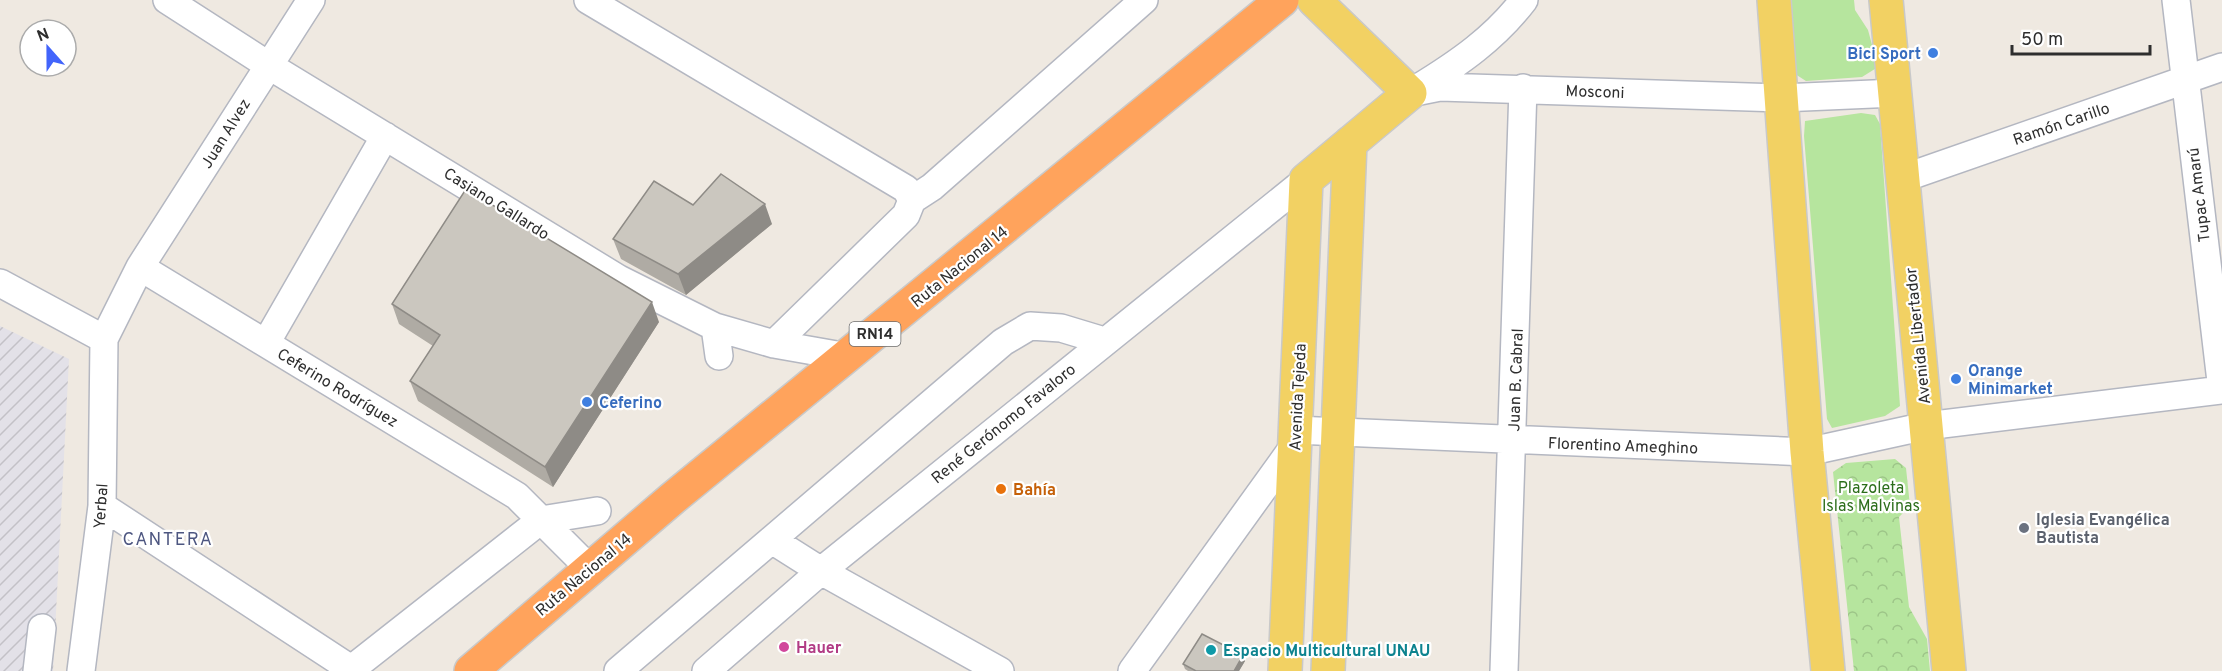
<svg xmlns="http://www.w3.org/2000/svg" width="2222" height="671" font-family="Overpass,sans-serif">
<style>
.industrial{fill:url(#industrial-furrows)}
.grass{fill:#b6e59e}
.park{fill:url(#park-crowns)}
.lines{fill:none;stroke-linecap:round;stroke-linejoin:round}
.minor-casing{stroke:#b4b7c1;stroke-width:30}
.major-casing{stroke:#c9c9c9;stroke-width:36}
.highway-casing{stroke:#c9c9c9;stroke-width:36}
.minor{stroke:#fff;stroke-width:27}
.major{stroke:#f2d163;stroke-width:33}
.highway{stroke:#ffa35c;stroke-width:33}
.wall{fill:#afaba4}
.shaded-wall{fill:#8e8b86}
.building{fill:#cbc7bf;stroke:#8e8b86;stroke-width:1.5}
.shop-dot{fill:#3f7fe0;stroke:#fff;stroke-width:2}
.food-dot{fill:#e8710a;stroke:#fff;stroke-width:2}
.worship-dot{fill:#6b7280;stroke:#fff;stroke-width:2}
.hotel-dot{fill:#d1479c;stroke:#fff;stroke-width:2}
.culture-dot{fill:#0f9aa8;stroke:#fff;stroke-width:2}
.labels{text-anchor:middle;stroke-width:4.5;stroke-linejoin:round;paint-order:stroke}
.shield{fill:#fff;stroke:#6d6d6d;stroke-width:1.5}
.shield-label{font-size:15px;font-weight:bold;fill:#2e2e2e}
.shop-label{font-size:16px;font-weight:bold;fill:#366cbe;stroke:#fff;text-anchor:start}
.street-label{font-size:16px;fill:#2e2e2e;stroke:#fff}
.park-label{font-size:16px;fill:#2c6e1b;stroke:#fff}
.food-label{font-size:16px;font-weight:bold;fill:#c56008;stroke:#fff;text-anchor:start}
.worship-label{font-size:16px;font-weight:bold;fill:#5b616d;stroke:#fff;text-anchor:start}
.hotel-label{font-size:16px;font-weight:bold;fill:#b23c85;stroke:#fff;text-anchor:start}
.culture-label{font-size:16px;font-weight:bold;fill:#0d838f;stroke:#fff;text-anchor:start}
.neighbourhood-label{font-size:18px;letter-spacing:1.5px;fill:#4d5680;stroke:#fff}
</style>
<defs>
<pattern id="industrial-furrows" width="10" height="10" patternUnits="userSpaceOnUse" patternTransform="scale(1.5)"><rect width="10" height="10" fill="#e3e1e8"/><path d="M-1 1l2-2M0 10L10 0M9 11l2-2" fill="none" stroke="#c3c1c7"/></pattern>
<pattern id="park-crowns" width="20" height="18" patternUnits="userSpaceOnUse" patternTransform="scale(1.5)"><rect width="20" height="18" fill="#b6e59e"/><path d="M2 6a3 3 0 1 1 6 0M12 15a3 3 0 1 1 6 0" fill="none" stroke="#9dc588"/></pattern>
</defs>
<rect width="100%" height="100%" fill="#efe9e1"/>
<path class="industrial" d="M0,326L69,359L53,671H0Z"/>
<path class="grass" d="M1784,0H1854L1855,10L1868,30L1878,67L1862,77L1806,81L1792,72Z
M1861,113L1875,115L1880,124L1900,406L1885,416L1832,428L1827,419L1804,136L1805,121Z"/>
<path class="park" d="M1895,459L1906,468L1910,506L1899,517L1909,607L1927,639L1930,671H1854L1833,472L1846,463Z"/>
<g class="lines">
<defs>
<path id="minor" d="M167,0L268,65L619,279L715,327L774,344L848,357
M588,0L906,189L912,200
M2176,0L2222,390
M1418,88C1459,63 1495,38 1524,0
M1410,93L1440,87L1781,98L1896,93
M1901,179L2222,67
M140,267L311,0
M0,283L104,339
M715,327L719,356
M266,343L385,136
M774,344L906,215L912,200L932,187L1144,0
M1295,430L1807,452L1926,426L2222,390
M102,506L354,671
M772,540L821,571L1000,671
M37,671L42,628
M81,671L102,506L104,339L140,267L517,496L589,568
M349,671L541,520L597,511
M618,671L1003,342L1030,326L1061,328L1104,341
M706,671L821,571L1306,180
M1132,671L1294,446
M1504,671L1523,88"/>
<path id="major" d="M1774,0L1807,452L1828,671
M1886,0L1949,671
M1285,671L1306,180L1410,93L1314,0
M1328,671L1350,143"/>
<path id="highway" d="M471,671L673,498L1282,0"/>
</defs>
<use href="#minor" class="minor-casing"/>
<use href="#major" class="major-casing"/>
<use href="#highway" class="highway-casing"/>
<use href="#minor" class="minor"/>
<use href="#major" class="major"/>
<use href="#highway" class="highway"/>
</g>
<path class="wall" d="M693,205L772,224L686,295L621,259L613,239Z
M392,304L659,322L553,487L418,401L410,381L433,346L399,324Z
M1243,655L1245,661L1239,671H1188L1185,669L1183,664Z"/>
<path class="shaded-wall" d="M765,204L772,224L686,295L678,274Z
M652,302L659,322L553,487L545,467Z
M1243,655L1245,661L1239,671H1234Z"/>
<path class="building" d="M721,174L765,204L678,274L613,239L654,181L693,205Z
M466,189L652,302L545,467L410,381L440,335L392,304Z
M1202,634L1243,655L1234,671H1196L1183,664Z"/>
<g class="shop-dot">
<circle cx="1933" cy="53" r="6"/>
<circle cx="1956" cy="379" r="6"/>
<circle cx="587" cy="402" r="6"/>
</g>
<circle class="food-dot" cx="1001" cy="489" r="6"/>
<circle class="worship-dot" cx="2024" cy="528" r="6"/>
<circle class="hotel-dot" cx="784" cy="647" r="6"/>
<circle class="culture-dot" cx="1211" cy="650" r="6"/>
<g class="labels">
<rect class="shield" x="849.5" y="322" width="51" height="24" rx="4.5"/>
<g class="shield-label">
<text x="875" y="339">RN14</text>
</g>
<g class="shop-label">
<text x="1921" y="59" text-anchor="end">Bici Sport</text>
<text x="1968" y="376">Orange<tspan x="1968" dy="18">Minimarket</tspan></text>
<text x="599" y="408">Ceferino</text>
</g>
<g class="street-label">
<text transform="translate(1595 91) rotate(2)" y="6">Mosconi</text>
<text transform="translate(2061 123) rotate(-19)" y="6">Ramón Carillo</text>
<text transform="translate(225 133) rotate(-58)" y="6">Juan Alvez</text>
<text transform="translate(2198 195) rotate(-97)" y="6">Tupac Amarú</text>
<text transform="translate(497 203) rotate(32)" y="6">Casiano Gallardo</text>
<text transform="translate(959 266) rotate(-39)" y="6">Ruta Nacional 14</text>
<text transform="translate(1917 336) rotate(-96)" y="6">Avenida Libertador</text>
<text transform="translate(1515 380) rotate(-88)" y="6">Juan B. Cabral</text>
<text transform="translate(338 387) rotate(31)" y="6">Ceferino Rodríguez</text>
<text transform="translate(1297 397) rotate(-87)" y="6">Avenida Tejeda</text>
<text transform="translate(1003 423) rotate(-39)" y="6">René Gerónomo Favaloro</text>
<text transform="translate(1623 445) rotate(2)" y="6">Florentino Ameghino</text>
<text transform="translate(100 506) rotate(-86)" y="6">Yerbal</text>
<text transform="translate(583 574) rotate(-40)" y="6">Ruta Nacional 14</text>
</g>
<g class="park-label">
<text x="1871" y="493">Plazoleta<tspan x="1871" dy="18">Islas Malvinas</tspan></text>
</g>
<g class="food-label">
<text x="1013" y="495">Bahía</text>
</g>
<g class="worship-label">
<text x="2036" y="525">Iglesia Evangélica<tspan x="2036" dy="18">Bautista</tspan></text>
</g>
<g class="hotel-label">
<text x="796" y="653">Hauer</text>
</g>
<g class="culture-label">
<text x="1223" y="656">Espacio Multicultural UNAU</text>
</g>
<g class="neighbourhood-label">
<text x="168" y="545">CANTERA</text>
</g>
</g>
<g transform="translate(48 48) rotate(339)"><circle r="28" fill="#ffffff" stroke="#ababab" stroke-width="1.5"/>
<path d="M0-4.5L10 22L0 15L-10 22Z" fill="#4264fb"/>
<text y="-9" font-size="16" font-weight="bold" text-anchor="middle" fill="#2e2e2e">N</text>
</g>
<path d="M2012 45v9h138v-9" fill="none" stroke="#2e2e2e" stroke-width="3"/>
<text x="2021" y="45" font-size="18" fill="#2e2e2e" stroke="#ffffff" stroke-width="4.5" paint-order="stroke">50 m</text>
</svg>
